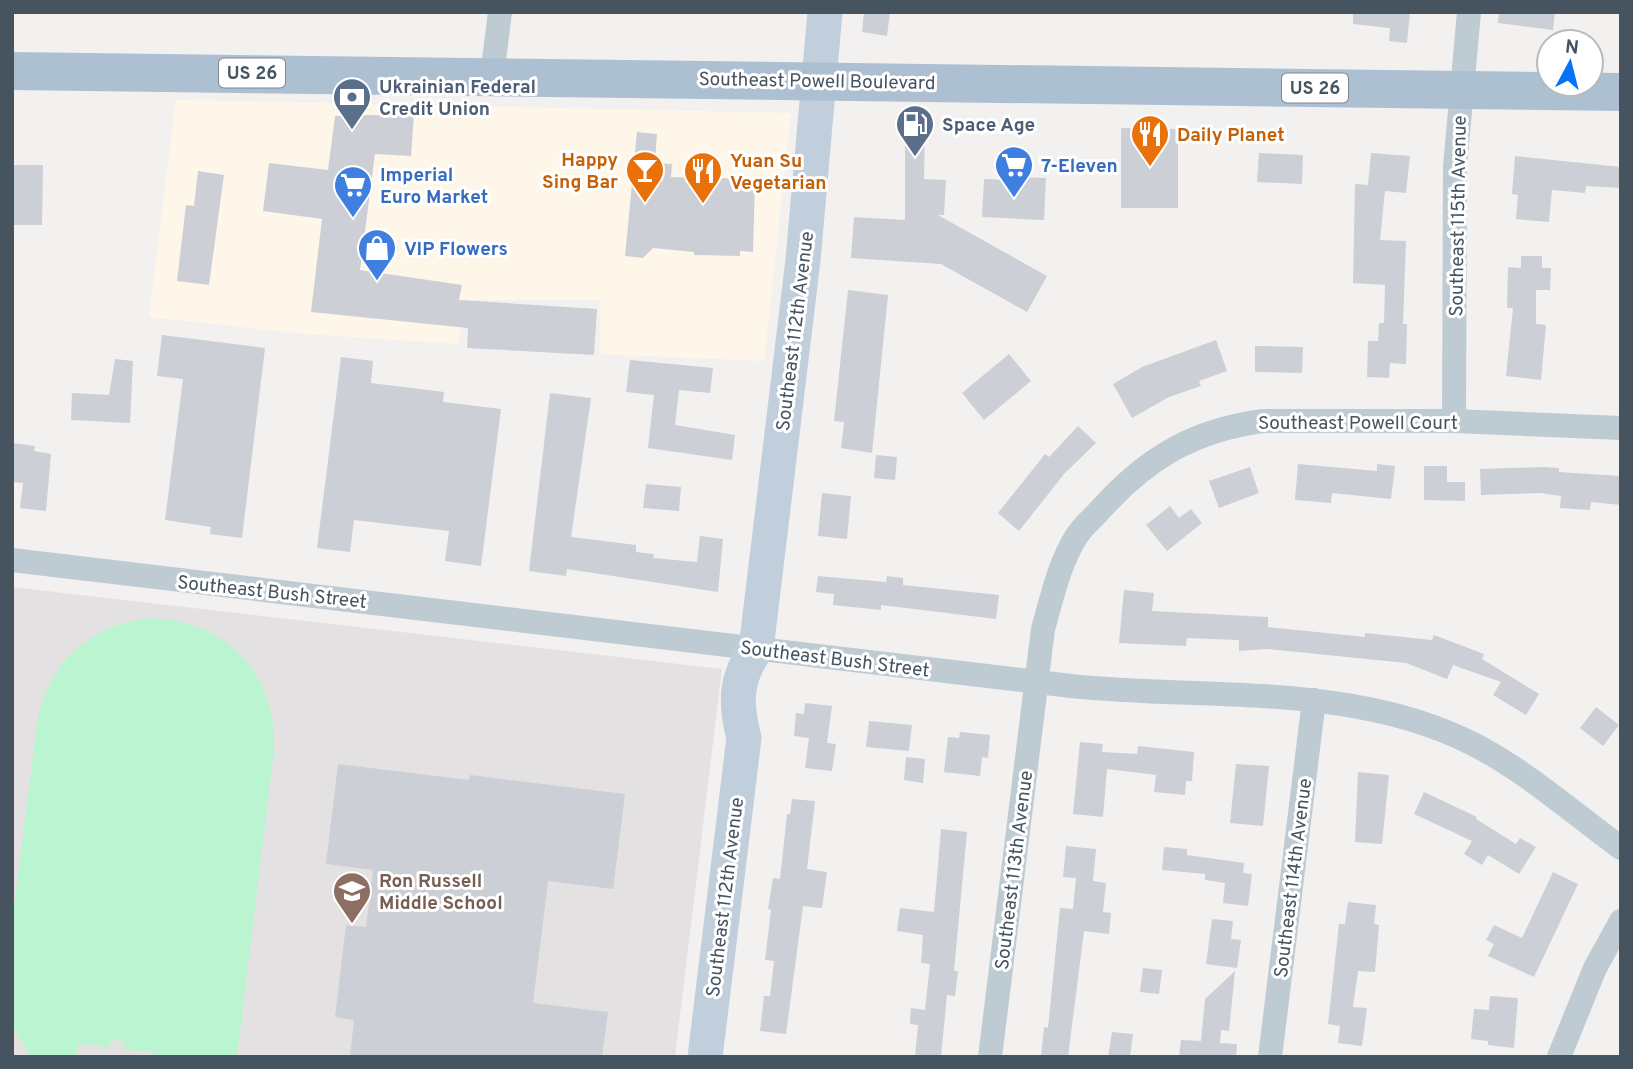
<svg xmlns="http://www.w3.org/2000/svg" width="1633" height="1069" font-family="Overpass,sans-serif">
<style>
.commercial{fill:#fef7e9}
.education{fill:#e4e1e2}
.green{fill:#bbf4d0}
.building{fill:#cccfd6}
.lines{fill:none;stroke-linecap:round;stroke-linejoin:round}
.street{stroke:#bfcbd3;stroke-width:24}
.secondary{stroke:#c1cedb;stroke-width:35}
.primary{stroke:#adc0d2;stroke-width:38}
.labels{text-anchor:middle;stroke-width:6;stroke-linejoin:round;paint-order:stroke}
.shield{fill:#fff;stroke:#7e8790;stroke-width:2}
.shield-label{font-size:18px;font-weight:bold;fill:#465460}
.street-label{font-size:19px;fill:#465460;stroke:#fff}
.service-label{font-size:19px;font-weight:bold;fill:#4e5e75;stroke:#fff;text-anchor:start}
.food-label{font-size:19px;font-weight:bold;fill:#c56008;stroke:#fff;text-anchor:start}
.shop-label{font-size:19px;font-weight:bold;fill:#366cbe;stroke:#fff;text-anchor:start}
.education-label{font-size:19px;font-weight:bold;fill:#785e54;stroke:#fff;text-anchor:start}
</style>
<rect width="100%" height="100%" fill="#f3f0f0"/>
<path class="commercial" d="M176,100L791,113L764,361L600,354V300H464L458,344L307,334L149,317Z"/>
<path class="education" d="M12,587L722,669L675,1057H12Z"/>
<path class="green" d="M154,618C229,623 277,674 274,750L237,1057H155V1053L124,1049L125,1041L111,1040L109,1047L78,1044L77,1057H30L12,1024V922L37,723C48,662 92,622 154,618Z"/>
<path class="building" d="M864,12H890L887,36L862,32Z
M1353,12H1410L1407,43L1389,41L1390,28L1353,24Z
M1499,12H1555L1553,30L1498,23Z
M414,114L411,156L375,154L360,270L462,285L459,300L597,309L594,355L467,348L468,328L311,312L322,219L263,211L269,163L328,170L335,116Z
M905,122H925L924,179L946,180L944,215H938L1047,276L1027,312L941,264L851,258L854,217L905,220Z
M1121,128L1178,129V208H1121Z
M637,132L657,134L655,163L672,164L671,177L755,179L753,252L740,251V256L694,255V252L653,248L643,258L625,256Z
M1259,153L1303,155L1302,184L1257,182Z
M1371,153L1410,156L1406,193L1385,191L1380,240L1406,241L1403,324H1407L1406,364L1390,363L1389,378L1367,377L1368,341H1378L1379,323H1384L1385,285L1353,283L1355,184L1368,185Z
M1515,156L1621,167V188L1586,186L1585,193L1552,190L1549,222L1516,219L1518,195L1512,194Z
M12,165H43L42,225H12Z
M198,171L224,175L209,285L177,281L186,205L194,206Z
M1007,177L1046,178L1044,220L982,217L984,179L1007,180Z
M1521,256H1542V268H1551L1550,290H1536V324L1546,325L1541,380L1506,376L1513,308H1507L1508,267L1521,268Z
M848,290L888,295L872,453L841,448L844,422L834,421Z
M162,335L265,348L242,538L210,534L211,527L165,520L183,379L157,376Z
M1216,340L1227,371L1199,381L1201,386L1169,397L1132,418L1113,384L1142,367Z
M1255,346L1303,347L1302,373L1255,372Z
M1009,354L1031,381L984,420L962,393Z
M341,357L373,361L371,383L444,392L443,402L501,409L481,566L445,561L449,531L354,520L350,552L317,548Z
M115,359L133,361L130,423L71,420L72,393L109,395Z
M630,360L713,368L710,393L679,390L675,425L735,435L732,460L648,448L654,395L626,392Z
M550,393L591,398L571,537L636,545V552L654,554L653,558L697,562L700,536L723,539L718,592L567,569L566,576L529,571Z
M1078,426L1096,443L1064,474L1019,531L998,513L1045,454L1049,457Z
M12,443L35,446L34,451L51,454L46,511L20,508L23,483L12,482Z
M876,455L897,457L895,480L874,478Z
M1298,464L1377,471V464L1395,466L1391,499L1332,493L1331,503L1295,500Z
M1424,466H1447V482H1465V501L1424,500Z
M1250,467L1259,493L1219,508L1209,481Z
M1544,467L1559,468V472L1621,476V505L1591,502L1590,510L1560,508L1561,496L1540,493L1481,495L1480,469Z
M646,484L681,487L679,511L643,508Z
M822,493L851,496L847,539L818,536Z
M1170,506L1179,518L1191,509L1202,523L1167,551L1146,525Z
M818,576L886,582L887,576L903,578V585L999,595L996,619L881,605V610L833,605L834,594L816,592Z
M1124,590L1154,593L1152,611L1268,617V627L1365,637V633L1432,640L1434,635L1484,654L1482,659L1539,694L1526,715L1493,695L1501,682L1453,665L1447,679L1406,663L1267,649L1239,651V640L1187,638L1186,646L1119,643Z
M805,703L832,706L827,743L836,744L832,771L805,768L809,738L794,736L796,713L804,714Z
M1596,707L1619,725L1603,746L1580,728Z
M869,721L912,725L909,751L866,747Z
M960,732L990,735L988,758L982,757L980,776L944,772L948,737L959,738Z
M1080,742L1103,744L1102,752L1137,754L1138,746L1194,752L1192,781H1186L1185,795L1154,792L1156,775L1107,769L1103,817L1073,814Z
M906,757L925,759L923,783L904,780Z
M338,764L469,780L470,775L625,794L613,889L548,881L533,1003L608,1012L602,1057H350L354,1020L335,1017L346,925L366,927L373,870L326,864Z
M1236,764L1269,766L1263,826L1230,823Z
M1358,772L1389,775L1382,844L1355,842Z
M1424,792L1477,817L1476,819L1516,844L1520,838L1536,847L1519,874L1488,855L1482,865L1464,854L1472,841L1414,814Z
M792,799L815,801L807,869L827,872L822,908L803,906L786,1034L760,1031L764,996H770L774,961L765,960L771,910L768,909L773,878L780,879L787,814H790Z
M941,829L967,832L954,971H958L955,996L947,995L941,1057H915L918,1025L910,1024L911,1008L925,1010L930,964L921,963L923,935L897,931L900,908L934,912Z
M1066,846L1096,849L1093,881L1106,883L1103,912L1111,913L1109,934L1084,931L1068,1057H1041L1044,1027L1048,1028L1060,908L1073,909L1076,878L1063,877Z
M1164,847L1187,849V855L1244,863L1243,873L1252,874L1248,906L1223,903L1225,883L1205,880V874L1162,870Z
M1553,872L1578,884L1534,977L1488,956L1494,944L1486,940L1494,925L1522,938Z
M1348,902L1376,905L1374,924L1379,925L1375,972L1358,971L1353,1007L1367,1008L1362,1046L1338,1043L1340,1026L1328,1024L1339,924H1345Z
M1212,919L1233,921L1231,939L1241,940L1237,968L1206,964Z
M1143,968L1162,970L1159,994L1140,992Z
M1235,971L1229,1031L1221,1030L1220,1043L1237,1044L1236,1057H1179L1181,1040L1201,1041L1205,999Z
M1490,996L1518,998L1514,1048L1488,1045V1041L1471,1039L1474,1009L1489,1010Z
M1112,1032L1133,1034L1130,1057H1108Z"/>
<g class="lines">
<path class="street" d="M492,76L500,12
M1454,421L1455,166L1469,12
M12,560L1071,686C1204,700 1351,682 1473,744C1526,771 1573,813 1621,848
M990,1057L1043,629C1052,598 1059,564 1076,537C1082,527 1093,518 1101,509C1147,458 1194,430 1263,421H1454L1621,428
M1270,1057L1314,700
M1559,1057L1595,968L1621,921"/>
<path class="secondary" d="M705,1057L744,738C735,703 735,679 756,649L803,260L825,12"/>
<path class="primary" d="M12,71L1621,92"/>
</g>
<defs>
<symbol id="bank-pin" viewBox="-11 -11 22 30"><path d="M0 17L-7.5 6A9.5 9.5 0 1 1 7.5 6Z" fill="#5c6f8a" stroke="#fff"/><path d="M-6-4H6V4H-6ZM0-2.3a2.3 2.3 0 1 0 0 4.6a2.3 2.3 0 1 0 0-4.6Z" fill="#fff"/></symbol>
<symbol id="fuel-pin" viewBox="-11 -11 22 30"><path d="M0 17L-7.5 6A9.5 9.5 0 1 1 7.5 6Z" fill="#5c6f8a" stroke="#fff"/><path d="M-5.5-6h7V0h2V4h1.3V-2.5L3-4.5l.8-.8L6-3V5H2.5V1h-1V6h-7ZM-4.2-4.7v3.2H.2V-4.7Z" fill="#fff"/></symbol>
<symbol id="restaurant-pin" viewBox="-11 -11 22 30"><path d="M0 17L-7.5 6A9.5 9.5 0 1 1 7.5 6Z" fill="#e8710a" stroke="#fff"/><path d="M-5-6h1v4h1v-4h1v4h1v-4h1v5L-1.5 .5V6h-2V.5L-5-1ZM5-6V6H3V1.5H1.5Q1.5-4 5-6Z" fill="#fff"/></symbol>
<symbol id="supermarket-pin" viewBox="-11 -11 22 30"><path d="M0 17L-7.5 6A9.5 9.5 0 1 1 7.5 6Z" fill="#3f7fe0" stroke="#fff"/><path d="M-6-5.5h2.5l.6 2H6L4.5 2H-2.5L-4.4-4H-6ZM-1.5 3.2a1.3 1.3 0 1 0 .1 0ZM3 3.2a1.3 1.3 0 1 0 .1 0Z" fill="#fff"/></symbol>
<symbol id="bar-pin" viewBox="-11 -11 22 30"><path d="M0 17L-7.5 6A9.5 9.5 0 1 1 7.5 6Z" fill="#e8710a" stroke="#fff"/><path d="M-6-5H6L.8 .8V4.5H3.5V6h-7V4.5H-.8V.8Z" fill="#fff"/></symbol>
<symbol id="shop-pin" viewBox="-11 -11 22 30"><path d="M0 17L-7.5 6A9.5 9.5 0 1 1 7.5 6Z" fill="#3f7fe0" stroke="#fff"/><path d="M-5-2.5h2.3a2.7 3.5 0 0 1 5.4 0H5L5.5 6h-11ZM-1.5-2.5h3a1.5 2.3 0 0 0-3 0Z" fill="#fff"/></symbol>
<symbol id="school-pin" viewBox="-11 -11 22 30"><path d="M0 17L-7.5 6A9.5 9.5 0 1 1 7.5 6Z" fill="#8d6e63" stroke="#fff"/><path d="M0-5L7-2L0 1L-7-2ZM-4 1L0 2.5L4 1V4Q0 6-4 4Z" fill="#fff"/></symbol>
</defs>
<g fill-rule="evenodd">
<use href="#bank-pin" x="330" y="75" width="44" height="60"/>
<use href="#fuel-pin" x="893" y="102" width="44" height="60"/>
<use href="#restaurant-pin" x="1128" y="112" width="44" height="60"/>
<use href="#supermarket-pin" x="992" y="143" width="44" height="60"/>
<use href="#bar-pin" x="623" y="148" width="44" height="60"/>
<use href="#restaurant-pin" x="681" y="149" width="44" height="60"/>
<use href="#supermarket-pin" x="331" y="163" width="44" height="60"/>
<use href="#shop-pin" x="355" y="226" width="44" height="60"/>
<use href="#school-pin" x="330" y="869" width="44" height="60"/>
</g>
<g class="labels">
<g class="shield">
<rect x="219" y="58.5" width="66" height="29" rx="5"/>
<rect x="1282" y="73.5" width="66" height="29" rx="5"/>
</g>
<g class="shield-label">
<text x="252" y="79">US 26</text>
<text x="1315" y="94">US 26</text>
</g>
<g class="street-label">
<text transform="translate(817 80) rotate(1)" y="7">Southeast Powell Boulevard</text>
<text transform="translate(1457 216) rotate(-89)" y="7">Southeast 115th Avenue</text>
<text transform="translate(794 331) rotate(-83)" y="7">Southeast 112th Avenue</text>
<text x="1358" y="429">Southeast Powell Court</text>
<text transform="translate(272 591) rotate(6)" y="7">Southeast Bush Street</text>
<text transform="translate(835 658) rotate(7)" y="7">Southeast Bush Street</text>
<text transform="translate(1013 870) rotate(-83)" y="7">Southeast 113th Avenue</text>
<text transform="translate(1292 878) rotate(-83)" y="7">Southeast 114th Avenue</text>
<text transform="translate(724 897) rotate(-83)" y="7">Southeast 112th Avenue</text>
</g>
<g class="service-label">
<text x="379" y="93">Ukrainian Federal<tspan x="379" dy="22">Credit Union</tspan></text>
<text x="942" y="131">Space Age</text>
</g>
<g class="food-label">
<text x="1177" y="141">Daily Planet</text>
<text x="618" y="166" text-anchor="end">Happy<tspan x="618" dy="22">Sing Bar</tspan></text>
<text x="730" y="167">Yuan Su<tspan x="730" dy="22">Vegetarian</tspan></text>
</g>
<g class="shop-label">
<text x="1041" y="172">7-Eleven</text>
<text x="380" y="181">Imperial<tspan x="380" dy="22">Euro Market</tspan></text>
<text x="404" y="255">VIP Flowers</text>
</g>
<g class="education-label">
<text x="379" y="887">Ron Russell<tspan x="379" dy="22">Middle School</tspan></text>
</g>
</g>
<rect width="1633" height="1069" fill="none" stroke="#465460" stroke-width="28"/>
<g transform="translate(1570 63) rotate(7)"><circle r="33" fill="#ffffff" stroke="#b5bbbf" stroke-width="2"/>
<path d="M0-5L12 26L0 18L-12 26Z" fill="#0673f7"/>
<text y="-10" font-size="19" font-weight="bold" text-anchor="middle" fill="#465460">N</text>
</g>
</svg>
